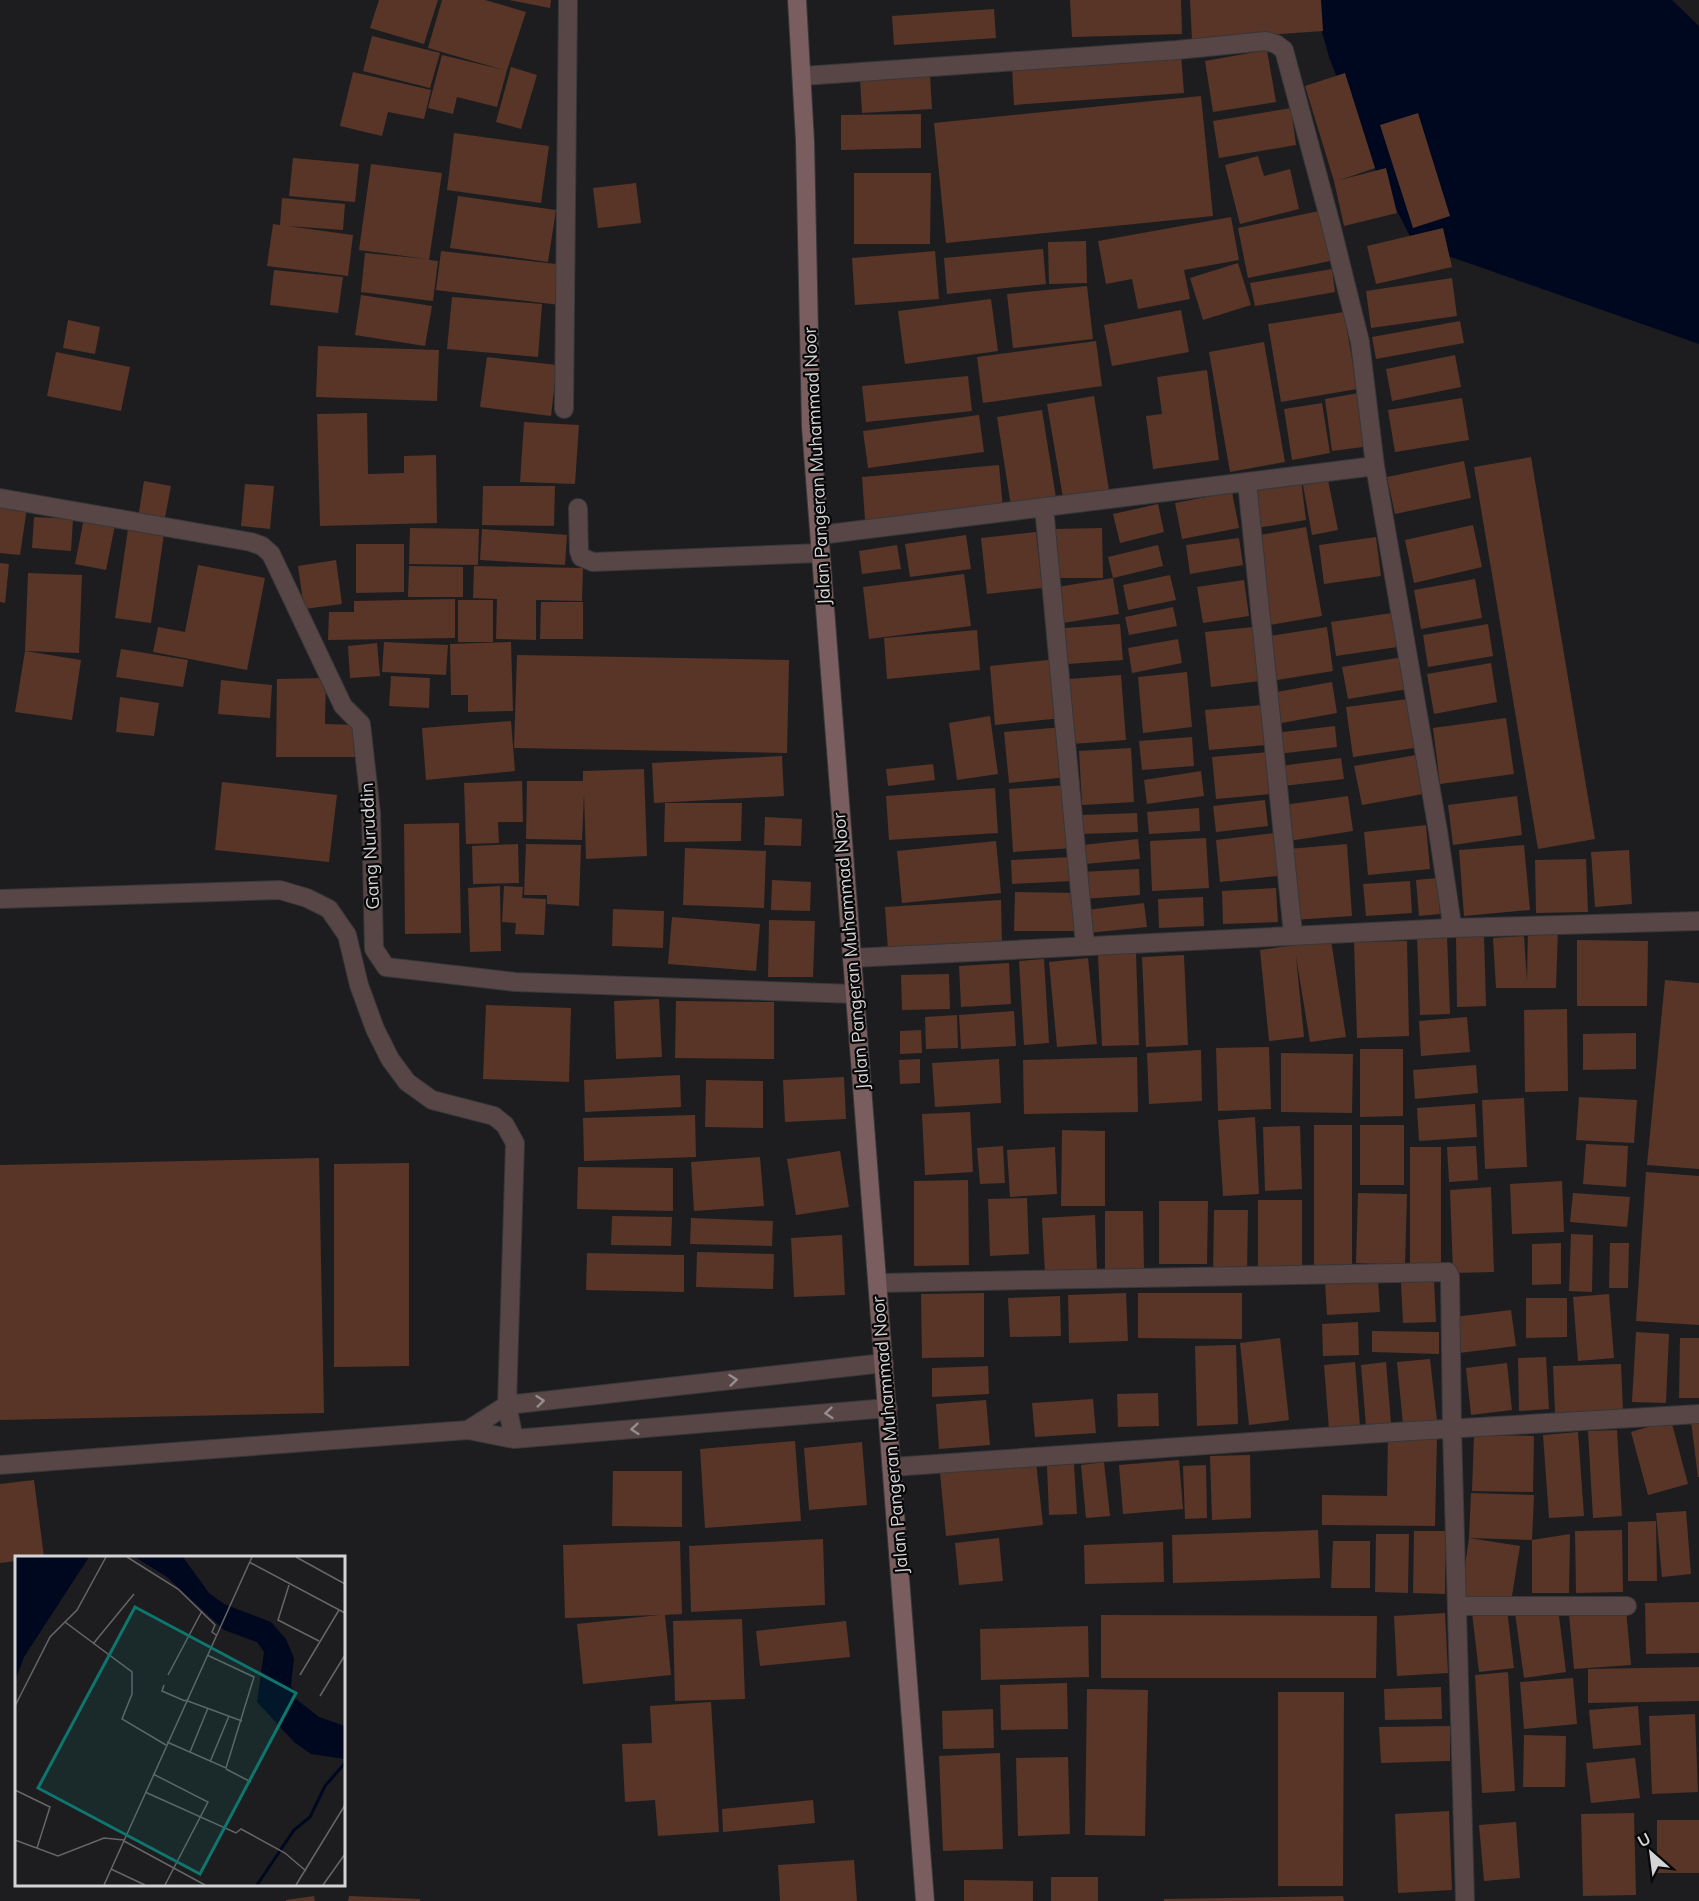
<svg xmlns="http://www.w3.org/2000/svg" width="1699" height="1901" font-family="Mulish,sans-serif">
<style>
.water{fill:#00081f}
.building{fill:#583527}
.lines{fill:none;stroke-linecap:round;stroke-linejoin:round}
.service-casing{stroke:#373739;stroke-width:20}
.minor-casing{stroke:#373739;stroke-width:20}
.secondary-casing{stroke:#373739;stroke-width:20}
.service{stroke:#584647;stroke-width:18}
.minor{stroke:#584647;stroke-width:18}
.secondary{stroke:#7a5d5f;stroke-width:18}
.oneway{stroke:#968d8e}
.labels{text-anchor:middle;stroke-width:4.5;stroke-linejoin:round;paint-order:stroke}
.street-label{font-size:18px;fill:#d4d4d6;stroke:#080809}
.inset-river{fill:none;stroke:#00081f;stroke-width:3}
.inset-road{fill:none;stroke:#666669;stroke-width:1.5}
.view{fill:#0f766e;fill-opacity:0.15;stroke:#0f766e;stroke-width:3}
.inset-edge{fill:none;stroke:#d4d4d6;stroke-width:3}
</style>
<rect width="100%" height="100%" fill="#1d1d20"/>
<path class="water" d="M1313,0H1672L1699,26V344L1414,244L1364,147L1329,57Z"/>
<path class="building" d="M379,0H438L424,44L370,28Z
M442,0H485L526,12L507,70L497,107L457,97L453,114L428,108L442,55L504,70L428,48Z
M509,0H551L550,8Z
M1070,0H1181L1182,34L1072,37Z
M1190,0H1321L1323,31L1192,40Z
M994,9L996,38L894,45L892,16Z
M372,36L440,53L430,88L363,71Z
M1267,50L1276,102L1213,112L1205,61Z
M1181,54L1184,93L1014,105L1012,66Z
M511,67L537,75L521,129L496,122Z
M353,72L431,90L424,119L388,112L382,136L340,126Z
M1345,73L1375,168L1340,180L1386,168L1397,213L1344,226L1334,181L1305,86Z
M930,75L932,109L862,113L860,79Z
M1201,96L1213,216L946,243L934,123Z
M1291,108L1296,145L1219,158L1213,121Z
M1418,113L1450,216L1413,228L1380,125Z
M921,114V148L841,150V115Z
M454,133L549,146L541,203L447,190Z
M1258,156L1264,176L1290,169L1299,209L1240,224L1225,165Z
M293,158L359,164L355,202L289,196Z
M371,164L442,173L429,260L438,261L433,301L361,292L365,253L427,259L359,250Z
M854,173H931L930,244H854Z
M636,183L641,223L598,228L593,188Z
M458,196L556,210L548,262L450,248Z
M282,198L345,204L343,230L287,226L353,235L348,276L267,266L273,224L280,225Z
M1319,211L1330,261L1248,278L1238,228Z
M1231,217L1239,260L1184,270L1190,299L1138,309L1132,279L1106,284L1098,241Z
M1443,228L1452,267L1376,284L1367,246Z
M1086,241L1087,283L1049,284L1048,242Z
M1043,249L1046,284L947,294L944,258Z
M441,251L565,265L560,305L436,290Z
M935,251L939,299L855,305L852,258Z
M1238,263L1251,305L1203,320L1190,278Z
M1332,269L1335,292L1255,306L1250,283Z
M274,270L343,277L338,313L270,305Z
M1452,278L1457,316L1371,328L1366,291Z
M1087,286L1093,339L1013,348L1007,294Z
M361,295L432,306L425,346L355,335Z
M452,297L542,304L538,357L447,349Z
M991,299L998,351L905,364L898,311Z
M1181,310L1189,352L1112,366L1104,325Z
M1344,312L1357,389L1281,402L1268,324Z
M68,320L100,327L95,354L63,348Z
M1460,321L1464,343L1376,359L1372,337Z
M1096,341L1102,386L983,403L977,357Z
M1264,342L1285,462L1230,472L1209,352Z
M318,346L439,350L437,401L316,397Z
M56,352L130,367L121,411L47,396Z
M1455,355L1461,387L1392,401L1386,369Z
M487,357L557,365L551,416L480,407Z
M1207,370L1219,460L1153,469L1146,416L1162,414L1157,377Z
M968,376L972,411L866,422L862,386Z
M1364,392L1371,446L1332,451L1325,399Z
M1094,396L1109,490L1063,498L1047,404Z
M1462,398L1469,440L1395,452L1388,410Z
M1322,403L1330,453L1292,460L1284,409Z
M1042,410L1056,498L1011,506L997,417Z
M367,413L368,474L404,473V456L436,455L437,523L320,526L317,414Z
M979,415L984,452L868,468L863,431Z
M524,422L579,425L575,484L520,482Z
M1531,457L1595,839L1538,849L1474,467Z
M1464,461L1471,498L1395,514L1387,477Z
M999,465L1003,508L865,520L862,477Z
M1301,480L1306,520L1257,528L1251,488Z
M1328,480L1338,530L1312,535L1303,485Z
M144,481L171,486L164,523L138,518Z
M245,484L274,486L270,529L241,526Z
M483,486H555L554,526L482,525Z
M1232,492L1239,528L1182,539L1175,503Z
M0,504L27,508L20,555L0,553Z
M1158,504L1164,532L1120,543L1113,514Z
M34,517L73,519L71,551L32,548Z
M84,518L115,525L106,570L75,564Z
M1473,525L1482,567L1414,583L1405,540Z
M1306,527L1322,616L1270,625L1254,536Z
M410,528L479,529L478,565L409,564Z
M1102,528L1103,578H1053L1054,529Z
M128,529L164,534L151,623L115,618Z
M482,529L567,535L565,565L480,560Z
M1036,532L1042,588L987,594L981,538Z
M966,535L971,569L910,577L905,544Z
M1376,537L1381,576L1324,584L1319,545Z
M1239,538L1243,565L1190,574L1186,545Z
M356,544H404V592L356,593Z
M897,545L901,569L862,574L859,551Z
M1158,545L1163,566L1113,578L1119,614L1063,623L1057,587L1113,578L1108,557Z
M336,560L342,604L304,609L298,566Z
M0,563L9,564L5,603L0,602Z
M198,565L265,578L247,670L153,652L158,627L185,632Z
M409,566L463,567V597H408Z
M474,566L583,568L582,601L536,600V640L496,639L497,599L473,598Z
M28,573L82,575L79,653L25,651Z
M964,574L971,626L869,639L863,587Z
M1170,575L1176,600L1128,610L1123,585Z
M1475,579L1482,618L1421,629L1414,590Z
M1244,580L1249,616L1203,623L1197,587Z
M455,599V638L328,640L329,612H354V601Z
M458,600H493V642H458Z
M541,602H583V639H540Z
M1173,607L1177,626L1129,635L1125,617Z
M1392,613L1397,647L1336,656L1331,622Z
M1120,624L1123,660L1068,664L1065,628Z
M1488,624L1493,656L1428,667L1423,635Z
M1253,627L1260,681L1211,687L1205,632Z
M1327,627L1333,671L1277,680L1270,636Z
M977,630L980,670L887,679L884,638Z
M1178,639L1182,663L1132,673L1128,648Z
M384,642L448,645L446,675L382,672Z
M511,642L513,711L468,712V695H451L450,644Z
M377,643L380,676L350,678L348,646Z
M121,649L188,660L183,687L116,677Z
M25,651L81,660L72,720L15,712Z
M517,655L789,660L787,753L514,748Z
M1403,657L1408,689L1348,699L1342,667Z
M1057,659L1062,718L995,725L990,666Z
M1491,663L1497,702L1434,714L1427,674Z
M1187,672L1192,727L1143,733L1138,677Z
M1121,675L1126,740L1072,744L1069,679Z
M391,676L430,678L429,708L389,706Z
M326,678L325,724L357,725V757H276L277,679Z
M221,680L272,685L270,718L218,714Z
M1332,682L1337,713L1276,724L1271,693Z
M120,697L159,703L154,736L116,732Z
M1408,699L1414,748L1353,757L1346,707Z
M1262,705L1266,745L1209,750L1205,710Z
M990,716L998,774L957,780L949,723Z
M1506,718L1514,774L1440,784L1433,728Z
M511,721L515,771L426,780L422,728Z
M1335,726L1337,747L1278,754L1275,733Z
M1064,727L1068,777L1009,783L1004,732Z
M1192,737L1194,766L1142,770L1139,741Z
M1131,748L1134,802L1082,805L1079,751Z
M1269,752L1272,794L1216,799L1212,757Z
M1416,755L1423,794L1362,805L1354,766Z
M782,756L784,796L654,803L652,763Z
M1341,758L1344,779L1283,786L1280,766Z
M933,764L935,780L888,786L886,769Z
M644,769L647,856L586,859L584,794L582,840L526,839L527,781H583V771Z
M1201,771L1204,796L1147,804L1144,780Z
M522,781L523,822H498L499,843L466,844L464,783Z
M222,782L337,795L329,862L215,850Z
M1069,785L1073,848L1013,852L1009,789Z
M995,788L998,833L889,840L886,796Z
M1348,796L1353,831L1289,841L1284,805Z
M1517,796L1522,835L1453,845L1448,805Z
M1265,800L1268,826L1216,832L1213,806Z
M665,803H742L741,841L664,842Z
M1199,808L1200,831L1149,834L1147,812Z
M1137,813L1138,832L1082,834L1081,815Z
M765,817L802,819L801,846L764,845Z
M459,823L461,933L405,934L404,824Z
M1426,825L1430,869L1368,875L1364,832Z
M1274,833L1278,876L1220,882L1216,840Z
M1206,838L1209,888L1152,891L1150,841Z
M1138,839L1140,859L1085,864L1083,845Z
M996,841L1001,893L902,903L897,851Z
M518,844L519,883L473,884L472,846Z
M526,844L581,845L579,906L547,904V895H524Z
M1347,844L1352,916L1293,920L1288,849Z
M1524,845L1530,910L1464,916L1459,850Z
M685,848L766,851L764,908L683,905Z
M1629,850L1632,904L1595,907L1591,852Z
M1071,857L1072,881L1012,884L1011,860Z
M1586,859L1588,912L1536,913L1535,860Z
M1139,869L1140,895L1082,899L1081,872Z
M1437,878L1440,914L1419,916L1416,880Z
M772,880L811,882L810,911L771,910Z
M1410,881L1412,913L1366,916L1363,884Z
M500,886L501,951L470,952L468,888Z
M504,886L523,887L522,898L546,899L544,935L515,934L516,923L502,922Z
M1276,888L1278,922L1223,924L1222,891Z
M1015,892L1078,893L1077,931H1014Z
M1203,897L1204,926L1159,928L1158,899Z
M1001,900L1002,944L888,950L885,907Z
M1144,903L1147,927L1088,933L1086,910Z
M613,909L664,911L663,948L612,946Z
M672,917L760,924L756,971L668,964Z
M769,920L815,921L813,977H768Z
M1528,928H1558L1556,988H1496L1493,938L1524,936L1527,981Z
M1484,935L1486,1006L1457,1007L1456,936Z
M1447,936L1450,1014L1420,1015L1417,937Z
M1331,940L1346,1037L1310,1042L1296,956L1304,1037L1269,1041L1260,950Z
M1577,940L1648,941L1647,1006H1577Z
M1407,941L1409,1036L1357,1038L1354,942Z
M1136,953L1139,1045L1102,1046L1098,955Z
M1184,955L1188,1045L1146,1047L1142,957Z
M1088,958L1097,1044L1057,1047L1049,962Z
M1044,959L1049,1043L1024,1045L1019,961Z
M1009,963L1011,1004L961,1007L959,966Z
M949,974L950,1009L902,1010L901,975Z
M1665,980L1699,983V1169L1647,1165Z
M659,999L662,1057L616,1059L614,1001Z
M676,1001L774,1002V1059L675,1058Z
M486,1005L571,1008L569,1082L483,1079Z
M1567,1009L1568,1091L1525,1092L1524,1010Z
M1014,1011L1016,1046L961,1049L959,1015Z
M957,1015L958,1048L926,1049L925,1017Z
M1467,1017L1470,1052L1421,1056L1419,1021Z
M921,1030L922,1053L900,1054V1031Z
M1636,1033V1069L1583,1070V1034Z
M1269,1047L1271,1109L1218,1111L1216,1048Z
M1360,1049H1403V1116L1360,1117Z
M1201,1050L1202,1101L1149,1104L1147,1053Z
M1281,1053L1353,1054L1352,1113L1281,1112Z
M1137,1057L1138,1112L1024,1114L1023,1060Z
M920,1059V1083L900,1084L899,1060Z
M999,1059L1001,1103L935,1107L932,1063Z
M1476,1065L1478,1093L1415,1099L1413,1070Z
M680,1075L681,1107L585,1112L584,1080Z
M844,1077L846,1119L785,1122L783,1080Z
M706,1080L763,1081V1128L705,1127Z
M1579,1097L1637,1100L1634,1143L1576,1140Z
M1524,1098L1527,1167L1485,1169L1482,1100Z
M1475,1104L1477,1137L1419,1141L1417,1108Z
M970,1112L973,1172L925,1175L922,1114Z
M695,1115L696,1157L584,1161L583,1118Z
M1255,1117L1259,1194L1223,1196L1218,1120Z
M1314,1125H1352V1265H1314Z
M1360,1125H1404V1185H1360Z
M1300,1126L1302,1189L1265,1191L1263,1127Z
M1062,1130L1105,1131V1206H1061Z
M1586,1144L1628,1146L1626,1187L1583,1184Z
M1003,1146L1005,1183L980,1184L977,1148Z
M1476,1146L1478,1180L1449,1182L1447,1147Z
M1055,1147L1057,1194L1010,1197L1007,1150Z
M1410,1147H1441V1264L1410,1265Z
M840,1151L849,1207L796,1215L787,1159Z
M760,1157L764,1206L694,1211L691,1162Z
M319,1158L324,1413L0,1420V1165Z
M409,1163V1366L334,1367V1164Z
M578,1167L673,1168V1211L577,1209Z
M1646,1172L1699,1176V1325L1636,1321Z
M968,1180L969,1265L914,1266V1181Z
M1562,1181L1564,1232L1512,1234L1510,1184Z
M1491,1187L1494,1272L1453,1273L1450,1190Z
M1358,1193L1407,1194L1405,1265L1356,1263Z
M1573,1193L1630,1197L1627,1227L1570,1222Z
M1027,1198L1029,1254L990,1256L988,1199Z
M1258,1200H1302V1269L1258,1270Z
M1159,1201H1208L1207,1264H1159Z
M1214,1210H1248L1247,1274H1213Z
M1105,1211H1143L1144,1271H1105Z
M1095,1215L1097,1271L1045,1274L1042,1218Z
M612,1216L672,1217L671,1246L611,1245Z
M691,1218L773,1221L772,1246L690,1244Z
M1571,1234L1593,1235L1592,1292L1569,1291Z
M842,1235L845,1295L794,1297L791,1238Z
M1561,1243V1284L1532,1285V1244Z
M1610,1243H1629L1628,1288H1609Z
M697,1252L774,1254L773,1289L696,1287Z
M587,1253L684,1255V1292L586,1290Z
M1378,1280L1380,1312L1327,1315L1325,1282Z
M1434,1280L1436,1322L1403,1323L1401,1282Z
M984,1293V1357L922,1358L921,1294Z
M1126,1293L1128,1341L1069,1343L1068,1295Z
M1138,1293H1242V1339L1138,1338Z
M1609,1294L1614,1358L1578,1361L1573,1297Z
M1060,1296L1061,1336L1010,1337L1008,1298Z
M1526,1298H1567V1337L1526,1338Z
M1511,1310L1516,1346L1459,1353L1454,1317Z
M1358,1322L1359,1355L1323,1356L1322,1324Z
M1372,1331L1439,1332V1354L1372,1352Z
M1636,1332L1669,1334L1666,1403L1632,1402Z
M1280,1338L1289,1420L1249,1425L1240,1343Z
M1680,1338H1699V1398H1679Z
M1236,1345L1238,1424L1197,1426L1195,1346Z
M1546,1357L1549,1409L1519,1411L1518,1358Z
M1430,1359L1437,1421L1403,1425L1397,1362Z
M1355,1362L1360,1426L1329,1429L1324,1365Z
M1386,1362L1391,1423L1366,1426L1361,1365Z
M1507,1363L1512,1410L1471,1415L1466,1368Z
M1621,1364L1623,1411L1555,1413L1553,1366Z
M988,1366L989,1394L932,1397V1368Z
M1158,1393L1159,1426L1118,1427L1117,1394Z
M1093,1399L1096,1433L1035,1437L1032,1403Z
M986,1400L990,1445L939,1449L936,1404Z
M1671,1420L1688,1484L1648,1495L1631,1432Z
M1699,1420V1477H1698L1691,1421Z
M1617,1430L1622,1516L1593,1518L1588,1431Z
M1578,1432L1584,1516L1549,1518L1543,1435Z
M1474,1435L1534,1436L1533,1492L1472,1491Z
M1388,1436H1437L1435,1526L1322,1525V1495L1387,1496Z
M795,1441L801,1521L705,1528L700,1449Z
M862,1442L867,1505L809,1510L804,1448Z
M1250,1455L1251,1518L1212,1520L1210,1456Z
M1179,1460L1183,1509L1123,1514L1119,1465Z
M1036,1462L1043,1525L946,1536L940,1473Z
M1104,1462L1110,1516L1086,1518L1081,1465Z
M1074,1464L1077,1514L1049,1515L1047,1466Z
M1206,1465L1207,1518L1185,1519L1183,1466Z
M613,1471H682V1527L612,1526Z
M34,1480L44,1557L16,1558V1561L0,1563V1484Z
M1471,1493L1534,1495L1532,1540L1469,1538L1520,1546L1511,1602L1461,1595L1469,1538Z
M1686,1511L1691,1574L1662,1577L1656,1513Z
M1656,1521L1657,1581H1628V1522Z
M1318,1530L1320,1578L1173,1583L1172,1535Z
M1622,1530L1623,1592L1576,1593L1575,1531Z
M1414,1531H1446L1445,1594L1413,1593Z
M1376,1534H1409L1408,1593L1375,1592Z
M1570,1534L1569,1593H1532V1540Z
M999,1538L1003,1581L959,1585L955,1543Z
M823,1539L825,1605L691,1612L689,1546Z
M680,1541L682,1614L665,1615L671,1675L583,1684L577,1624L659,1615L565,1618L563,1545Z
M1333,1541H1370V1588H1331Z
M1163,1542L1164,1582L1085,1584L1084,1545Z
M1699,1602V1653L1646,1654L1645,1603Z
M1558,1608L1566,1672L1524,1678L1515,1613Z
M1507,1609L1514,1668L1479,1672L1472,1613Z
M1626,1609L1631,1665L1574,1669L1569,1614Z
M1445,1613L1448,1673L1397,1676L1394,1616Z
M1101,1615L1377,1616L1376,1678H1101Z
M742,1619L745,1699L675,1701L673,1621Z
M846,1621L850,1657L760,1666L756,1631Z
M1088,1626L1089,1677L981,1680L980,1629Z
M1699,1667V1701L1588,1703V1669Z
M1508,1672L1515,1791L1482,1793L1475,1675Z
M1573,1678L1577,1724L1524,1729L1520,1682Z
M1067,1683L1068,1729L1001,1730L1000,1685Z
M1441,1687L1442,1719L1385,1720L1384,1689Z
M1087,1689L1148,1690L1145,1836L1085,1835Z
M1278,1692H1344L1343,1886H1278Z
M711,1702L719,1832L658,1836L655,1800L625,1802L622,1744L652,1743L650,1706Z
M1638,1706L1641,1745L1593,1749L1589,1710Z
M993,1709L994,1748L943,1749L942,1711Z
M1695,1714L1698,1792L1652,1794L1649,1716Z
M1450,1726V1761L1381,1763L1379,1727Z
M1524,1735L1566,1736L1565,1787H1523Z
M1000,1753L1003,1849L943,1851L939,1756Z
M1068,1757L1070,1834L1018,1836L1016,1758Z
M1635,1758L1640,1798L1591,1803L1586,1763Z
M813,1800L815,1823L723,1832L722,1809Z
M1449,1811L1452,1890L1398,1893L1395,1814Z
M1634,1813L1636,1895L1583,1896L1581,1814Z
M1657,1820H1699V1873H1657Z
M1516,1822L1520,1878L1484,1881L1479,1825Z
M854,1860L857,1901H780L778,1865Z
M1051,1877H1098V1901H1051Z
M964,1880L1033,1881V1901H964Z
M314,1896L315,1901H286V1900Z
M349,1896L420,1899V1901H348Z
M1343,1896L1344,1901H1164V1899Z"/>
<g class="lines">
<defs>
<path id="service" d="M0,899L280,890L307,898L329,909L347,935L359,985L375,1029L390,1059L407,1082L432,1100L494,1116L505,1125L515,1143L507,1405L514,1439
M468,1430L507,1405L884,1363
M0,1465L468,1430L514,1439L888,1408"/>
<path id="minor" d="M803,76L1177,50L1266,41L1276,44L1284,50L1331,225L1360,342L1375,466L1438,831L1451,918V928L852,958
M564,409L568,0
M1247,482L1293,934
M0,498L251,542L262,546L271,554L343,706L361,724L371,813L374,949L386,967L515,982L855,994
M1044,507L1085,945
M578,508L579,551L581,557L593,562L820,553
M820,535L1375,466
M1451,928L1699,921
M878,1283L1448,1272L1450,1276L1452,1429L1465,1901
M892,1467L1395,1432L1699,1414
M1458,1606H1627"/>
<path id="secondary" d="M797,0L805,141L811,427L925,1901"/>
</defs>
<use href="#service" class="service-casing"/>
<use href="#minor" class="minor-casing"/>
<use href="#secondary" class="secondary-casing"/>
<use href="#service" class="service"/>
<use href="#minor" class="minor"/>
<use href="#secondary" class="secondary"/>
</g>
<defs><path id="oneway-chevron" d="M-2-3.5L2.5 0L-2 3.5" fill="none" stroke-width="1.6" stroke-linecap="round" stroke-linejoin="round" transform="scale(1.5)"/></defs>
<g class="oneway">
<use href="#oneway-chevron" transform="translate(733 1380) rotate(-6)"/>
<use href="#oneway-chevron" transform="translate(540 1401) rotate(-6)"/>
<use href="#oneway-chevron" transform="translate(829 1413) rotate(175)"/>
<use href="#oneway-chevron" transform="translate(635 1429) rotate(175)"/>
</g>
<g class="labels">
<g class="street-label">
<text transform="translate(817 466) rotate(-93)" y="6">Jalan Pangeran Muhammad Noor</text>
<text transform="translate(370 846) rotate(-93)" y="6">Gang Nuruddin</text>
<text transform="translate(851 951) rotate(-95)" y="6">Jalan Pangeran Muhammad Noor</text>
<text transform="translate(890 1435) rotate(-95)" y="6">Jalan Pangeran Muhammad Noor</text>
</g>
</g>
<g transform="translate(15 1556)">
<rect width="330" height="330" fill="#1d1d20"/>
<path d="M0,1H74L9,101L0,125ZM120,1H168L194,37L209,48L256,66L271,83L279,102L276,129L281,143L304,161L330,170V203L296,198L279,186L242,146L249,96L242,86L209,74L152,21Z" fill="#00081f"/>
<path class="inset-river" d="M242,329L279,274L295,261L310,230L330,207"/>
<path class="inset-road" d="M112,1L163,33L200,69L197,76L201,79M281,1L330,28M234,6L330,57M274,29L263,64L304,85M50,66L117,116V138L107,163L151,189M78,88L119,38M153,119L187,55M285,119L324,54M149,129L147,135L170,145M305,140L330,99M170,144L227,165M0,150L35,81L62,54L91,1M152,186L211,212L239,121L192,99M175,196L193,152M195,206L214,160M211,213L236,226M138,218L193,246L150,329M0,234L35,251L22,292M130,236L221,277L226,273L270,297L291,315M0,284L43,300L89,282L109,284M109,285L190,329M96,313L130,329M89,329L237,1M281,329L330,249M308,329L330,298"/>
<path class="view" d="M120,51L281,137L185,318L23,232Z"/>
<rect width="330" height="330" class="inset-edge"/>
</g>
<g transform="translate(1651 1853) rotate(332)" stroke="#080809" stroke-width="4.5" paint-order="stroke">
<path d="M0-4.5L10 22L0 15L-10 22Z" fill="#d4d4d6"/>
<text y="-9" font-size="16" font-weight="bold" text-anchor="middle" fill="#d4d4d6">U</text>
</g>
</svg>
